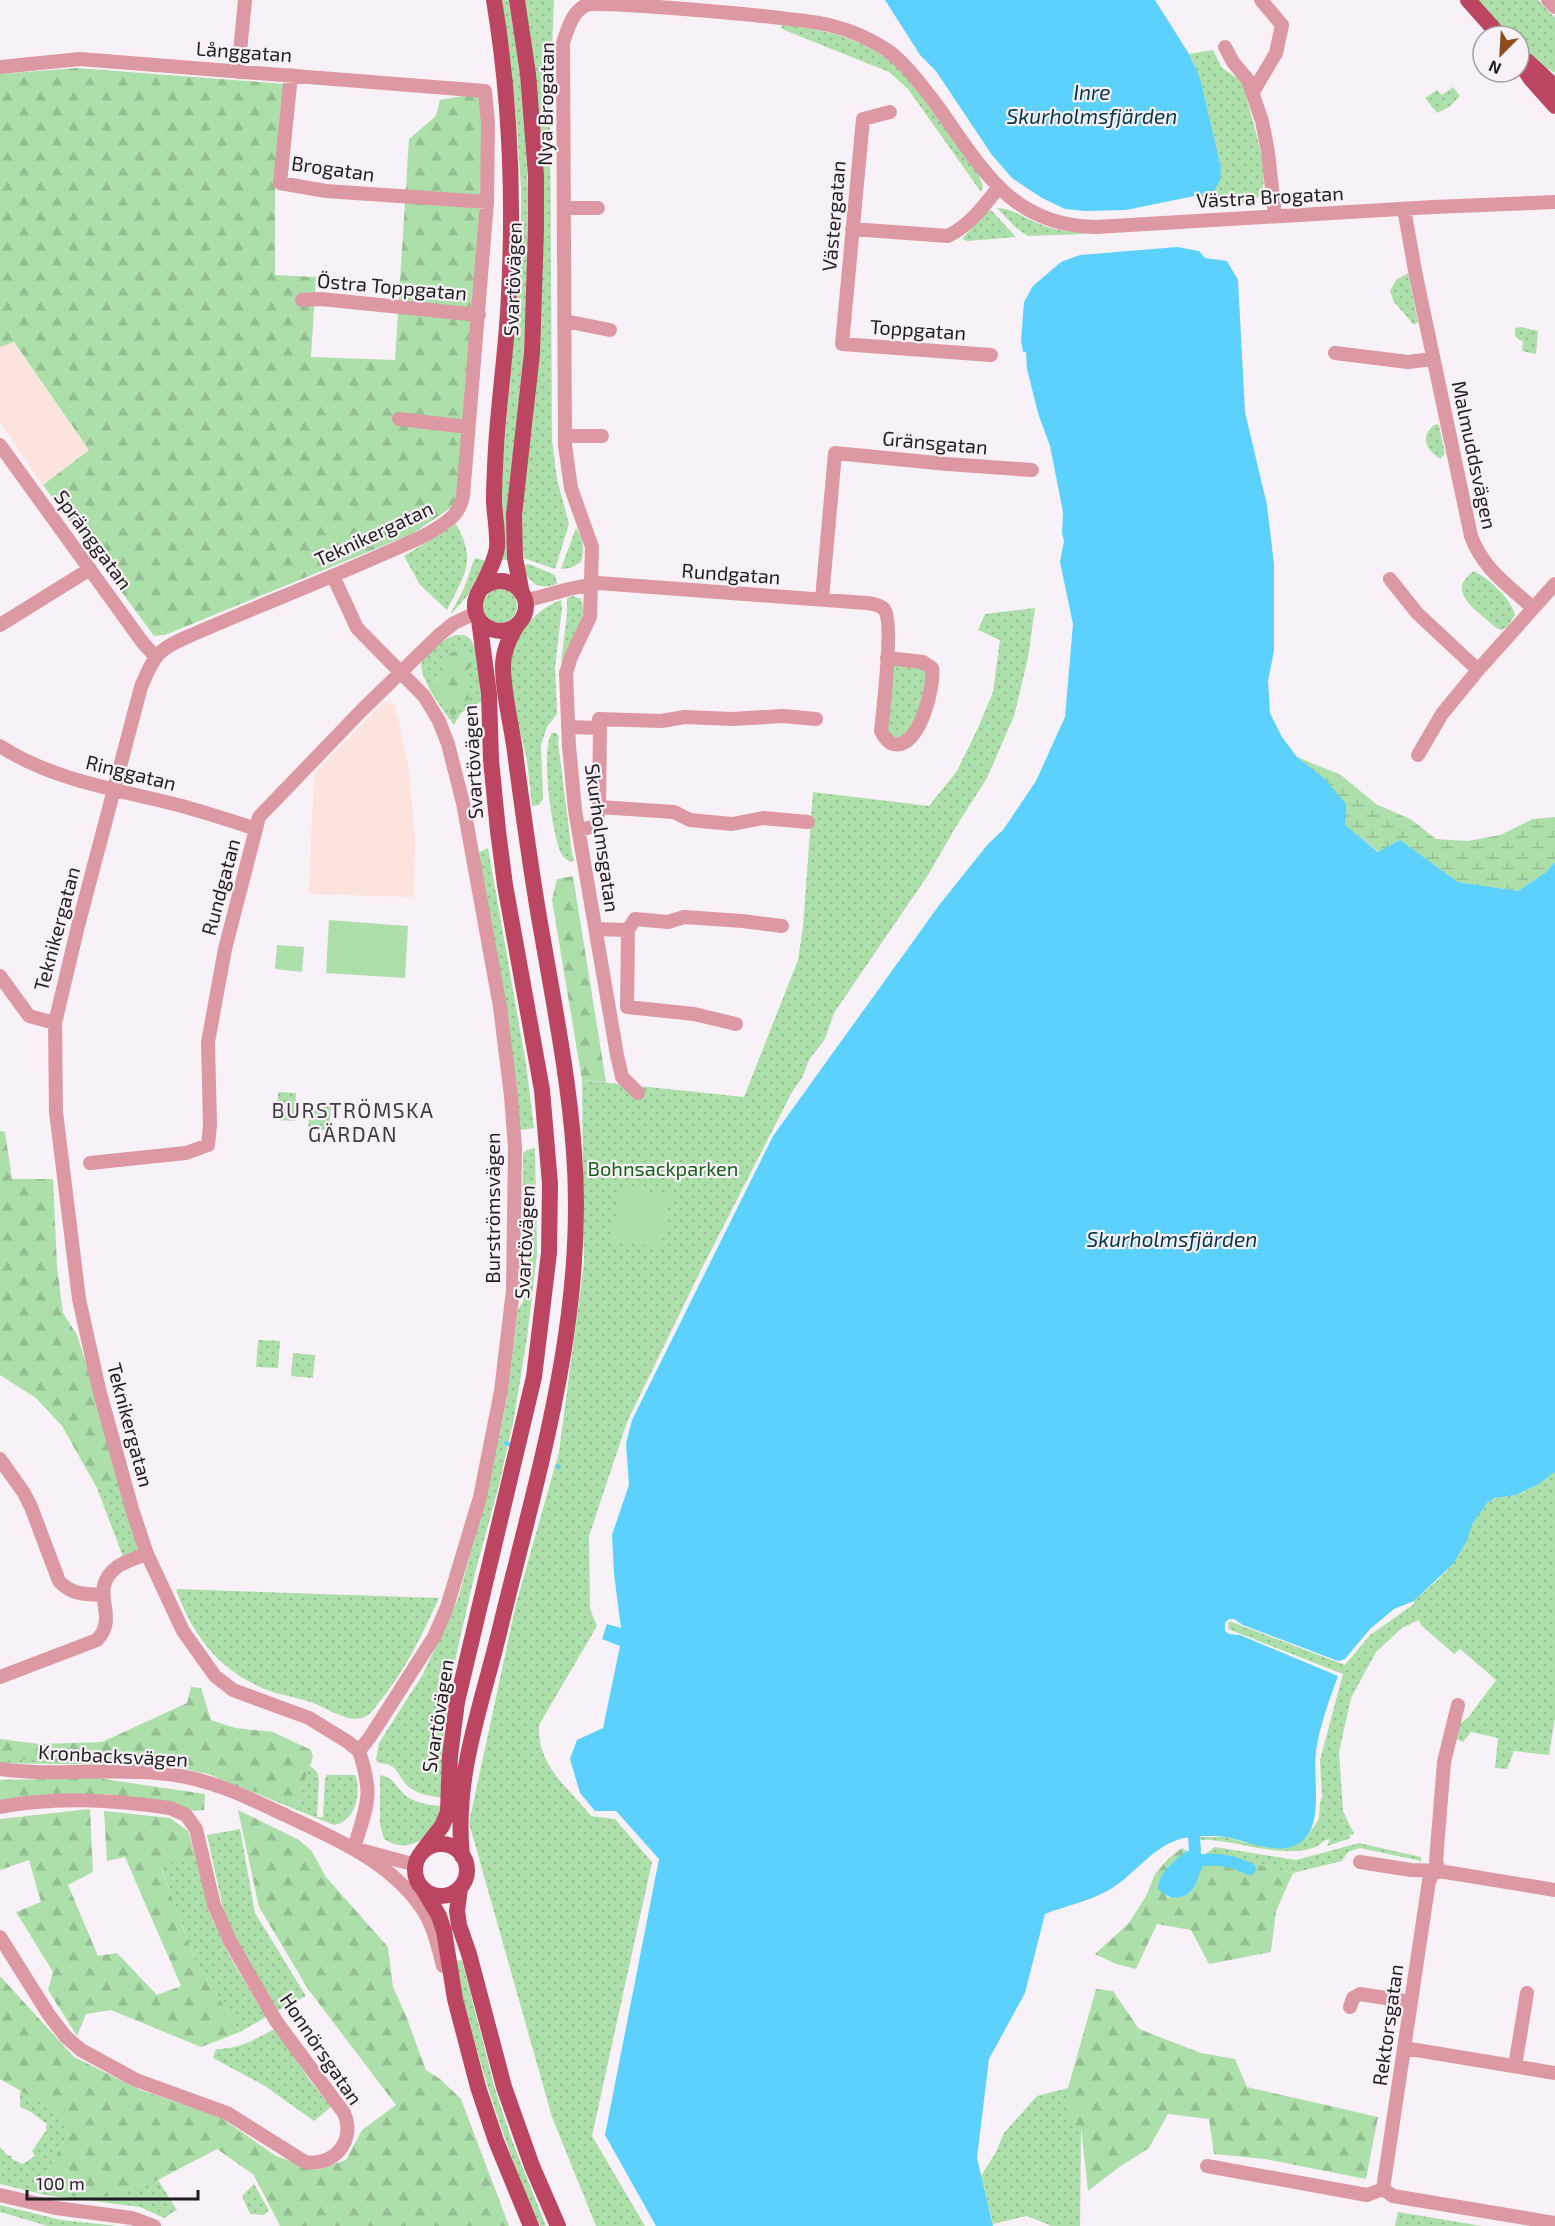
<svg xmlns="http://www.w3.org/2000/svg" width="1555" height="2226" font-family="'Exo 2',sans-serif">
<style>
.education{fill:#fde3dd}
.grass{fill:url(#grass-dots)}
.forest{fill:url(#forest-firs)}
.wetland{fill:url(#wetland-marsh)}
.pitch{fill:#addfaa}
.water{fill:#5cd1fe}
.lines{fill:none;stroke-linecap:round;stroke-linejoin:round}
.stream{stroke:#5cd1fe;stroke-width:4}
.canal{stroke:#5cd1fe;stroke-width:12}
.minor{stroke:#dc99a3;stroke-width:14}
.major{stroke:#bc4561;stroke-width:16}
.labels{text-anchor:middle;stroke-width:4.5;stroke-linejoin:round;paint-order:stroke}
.street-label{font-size:20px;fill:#211e20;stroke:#f9f1f8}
.park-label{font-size:20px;fill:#195f1c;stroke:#f9f1f8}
.water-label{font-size:21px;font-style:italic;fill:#003649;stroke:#f9f1f8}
.neighbourhood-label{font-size:21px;letter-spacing:1.5px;fill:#403a40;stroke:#f9f1f8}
</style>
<defs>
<pattern id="grass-dots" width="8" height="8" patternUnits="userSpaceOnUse" patternTransform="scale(1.5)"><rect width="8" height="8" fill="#addfaa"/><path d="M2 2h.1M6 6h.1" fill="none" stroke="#95bf92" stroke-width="1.8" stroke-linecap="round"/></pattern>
<pattern id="forest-firs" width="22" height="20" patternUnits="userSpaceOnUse" patternTransform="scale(1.5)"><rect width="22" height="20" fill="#addfaa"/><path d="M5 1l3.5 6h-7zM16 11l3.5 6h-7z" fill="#95bf92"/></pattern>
<pattern id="wetland-marsh" width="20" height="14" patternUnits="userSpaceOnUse" patternTransform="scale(1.5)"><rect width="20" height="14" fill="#addfaa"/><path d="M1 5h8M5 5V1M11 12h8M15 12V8" fill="none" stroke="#95bf92"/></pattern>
</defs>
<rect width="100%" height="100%" fill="#f9f1f8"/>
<path class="education" d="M13,342L89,450L43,485L0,422V347Z
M384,701L395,705L408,764L415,839L414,897L309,894L314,774Z"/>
<path class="grass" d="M502,0H509L523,93L528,188V254L523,369L509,560H499L503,460L521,254V188L517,127Z
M525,0H554L550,100L552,440L557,479L569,524L555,569L523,558L520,523L533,419Z
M1476,0H1538L1555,18V73L1532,60L1519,46V36H1510Z
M781,25C824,29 868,39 900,69C912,81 922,96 932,109C947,130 963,152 978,173L983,186L981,192L908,89L889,72L782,29Z
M1213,50L1222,68L1243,82C1247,107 1272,171 1261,193C1260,197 1254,200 1252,203L1202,207L1197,196L1214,192L1221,167L1200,78L1189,54Z
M1453,87L1460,96L1449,107L1437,113L1425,98L1437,90L1442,95Z
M997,208C1013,208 1027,220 1042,225C1057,231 1071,231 1086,234L1028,236L1016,228Z
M991,210L1016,237L968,241L962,239L985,213Z
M1408,273L1418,322L1416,324H1413L1394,302L1390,291L1396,280Z
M1521,327L1538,331L1536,354L1522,351L1523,341C1516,339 1514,336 1515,328Z
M1436,424L1439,425L1445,454L1440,459C1425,449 1419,435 1436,424Z
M456,524C477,562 465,573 447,610L420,585L404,556Z
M576,528C583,538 585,550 581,562L571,568L561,569Z
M476,558L486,561L468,595L450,615L465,586L474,560Z
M529,564L555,575L557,584C537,591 529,582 521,565Z
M1474,571C1489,579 1511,598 1515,615L1507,627L1502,630L1496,628C1477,610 1444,592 1474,571Z
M483 606a17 17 0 1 1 34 0a17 17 0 1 1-34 0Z
M573,596L581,599C589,618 571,647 561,663L567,614V598Z
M561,600L562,608L555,667L557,714L547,727L541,745L543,799L539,805L532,806C530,789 529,772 526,756C521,732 512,708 510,684C506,646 526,614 561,600Z
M1035,608L1028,658L1014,716L987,778L957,825L928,875L834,1013L825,1039L809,1060L802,1078L792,1092L700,1272L627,1422L589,1536L590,1609L597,1626L539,1725C537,1766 567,1786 591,1816L615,1819L652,1862L592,2136L645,2226H596L552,2117L469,1823L516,1604L559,1452L584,1263L582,1080L744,1097L798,960L803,927L813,792L929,806L957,771L978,728L993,692L1000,640L978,630L985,614Z
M455,635C455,635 464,635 464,635C482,640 481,688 481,702L461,713L454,725C445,714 417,676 422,662C427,649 443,641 455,635Z
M887,658L932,669L910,740L884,738Z
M552,733H556L559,736L558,742L572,854L574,860L571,862C566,860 563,857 561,853C552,835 540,748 552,733Z
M488,848L526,1064L534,1128L520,1130L497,956L478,853Z
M278,1092L296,1093L295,1121L277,1120Z
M310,1104L331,1105L329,1130L308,1129Z
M535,1148L537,1254L527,1338L514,1418L499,1485L474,1577L452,1674L444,1733L442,1798C431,1796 420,1795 410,1788C397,1778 400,1763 378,1763L376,1760L379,1743L423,1674L458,1599L487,1494L507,1399L518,1309L523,1302L528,1260L522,1249L523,1153L527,1150Z
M258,1340L280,1341L278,1368L256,1367Z
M293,1353L315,1355L313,1378L291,1376Z
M1555,1472V1717L1549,1755L1514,1751L1507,1769L1495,1768L1498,1738L1471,1732L1463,1742L1451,1736L1455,1726L1467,1719L1496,1680L1460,1649L1454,1654L1421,1625L1419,1620L1402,1628L1376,1652L1351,1698L1339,1752L1343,1811L1354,1834L1349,1835L1351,1838L1327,1846L1330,1839C1324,1840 1324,1841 1319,1845C1311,1850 1301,1851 1292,1851C1258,1852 1227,1838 1194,1840V1837H1226L1247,1843L1306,1838L1319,1819L1320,1802L1322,1797L1320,1760L1343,1674L1228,1629L1229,1621L1345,1665L1370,1635L1414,1604V1601C1427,1589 1443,1577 1454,1562C1468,1544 1470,1518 1488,1502C1496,1496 1506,1497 1515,1495C1530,1491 1543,1481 1555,1472Z
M123,1480L147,1554L125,1562L97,1488Z
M176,1589L439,1598C422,1635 404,1673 377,1705C374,1709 370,1715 364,1717C349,1724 327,1708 313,1703C300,1698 286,1696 273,1692C223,1675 193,1638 176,1589Z
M0,1747L300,1757L317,1772L319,1779L317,1817H323L325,1778L327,1775H355C362,1793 355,1822 334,1825L208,1774L172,1766L0,1763Z
M380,1775C394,1778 393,1783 402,1792C412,1803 428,1805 442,1806L428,1837C411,1845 402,1850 384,1839L380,1825Z
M240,1829L255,1913L306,1996L278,2011L226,1922L207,1835Z
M1359,1843L1421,1857V1861L1360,1848L1348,1852L1342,1861L1293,1873L1219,1858L1205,1863L1204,1855L1215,1847L1296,1860Z
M196,1856L209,1912L229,1955L266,2017L240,2032L195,1960L161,1866Z
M462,1960L495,2089L511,2138L546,2226H540C502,2141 475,2052 454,1962Z
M276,2028L309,2079L331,2107L314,2121L265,2086L213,2058L216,2049C239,2049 256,2039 276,2028Z
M1068,2088V2123L1081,2127L1080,2226H1052L1027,2216L993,2224L981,2176L996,2152L1004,2133L1037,2096Z
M24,2091L63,2115L67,2135L37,2191L98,2199L158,2180L177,2210L164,2218L140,2207L46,2195L0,2184V2147L7,2155L12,2156V2159L23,2164L35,2156L32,2151L47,2129L46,2128L47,2124L31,2112L20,2107V2092Z
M254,2184L269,2210L264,2215L250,2214L242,2196Z
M0,2205L61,2220L118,2226H48L0,2212Z
M1398,2212L1482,2226H1395Z"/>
<path class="forest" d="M77,68L285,84L275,184V275L316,277L311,357L395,360L409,139L436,116L440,100L484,92C480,229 472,368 455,505L412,534L165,635L154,636L43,485L89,450L14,342L0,347V74Z
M464,649L472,658L471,668L466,670L469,700L453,717L434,686L450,653Z
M573,876L606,1082L582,1080L552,900L557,879Z
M0,1131L5,1132L12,1179H53L57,1266L63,1313L77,1335L123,1480L97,1488L62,1426L36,1398L0,1375Z
M191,1687L201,1688L211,1720L235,1728L273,1732L311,1750L313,1757L303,1785L301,1810L220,1775L169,1763H80L0,1758V1739L40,1744L102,1742L187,1703Z
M97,1778L205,1794L204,1810L194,1811L180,1806L107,1794L0,1803V1780Z
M90,1809L93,1872L68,1885L98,1956L117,1953L157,1995L181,1986L125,1857L107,1861L104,1811L170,1818L188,1831L196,1856L161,1867L195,1960L240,2032L201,2047L111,2010L86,2014L77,2036L48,1990L53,1972L16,1912L41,1902L29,1860L0,1870V1819Z
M238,1810L299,1840L311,1850L326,1877L388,1947L393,1987L406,2016L426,2070L440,2079L461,2099L509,2226H280L254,2175L217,2149L158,2180L98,2199L37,2191L67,2135L63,2115L0,2079V1976L74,2057L141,2090L220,2117L276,2156L317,2170L346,2160L362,2130L396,2105L308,1989L259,1907Z
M1182,1848L1187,1851L1171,1864L1167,1897C1208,1900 1187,1873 1206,1862C1221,1854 1274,1869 1293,1873L1276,1911L1271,1952L1209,1964L1191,1930L1157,1924L1136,1969L1116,1964L1095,1954L1129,1923L1146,1896L1155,1874L1168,1859Z
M1096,1989L1113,1991L1139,2029L1201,2053L1235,2059L1247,2087L1378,2117L1366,2179L1265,2159L1214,2154L1209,2119L1168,2114L1149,2148L1118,2168L1088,2191L1081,2127L1068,2123V2088Z"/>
<path class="wetland" d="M1297,757L1341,775L1376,804L1412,820L1436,839L1468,841L1500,835L1533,819L1555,817V862L1546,872L1518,891L1458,882L1400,840L1379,852L1344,825Z"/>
<path class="pitch" d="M329,920L408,926L405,978L326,973Z
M277,945L304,947L302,972L275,969Z
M621,1187L670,1196L661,1248L611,1239Z"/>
<path class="water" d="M885,0H1155L1189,54L1200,78L1221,167L1220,180L1214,192L1126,210L1085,211L1065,209L1042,198L1012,178L992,155L936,71L920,55Z
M1177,247L1199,251L1205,258L1227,261L1238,280L1245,412L1267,505L1274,564V651L1268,681L1270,713L1282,737L1297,757L1325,779L1346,804L1345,825L1378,852L1400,840L1458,882L1518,891L1546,872L1555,862V1472L1539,1484L1516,1495L1495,1498L1487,1503L1473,1523L1466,1542L1454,1563L1414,1601L1394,1609L1370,1629L1345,1659L1338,1661L1243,1625L1234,1619H1229L1225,1623V1631L1229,1634L1240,1635L1338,1676C1329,1701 1320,1725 1316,1751C1313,1775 1322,1817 1307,1836C1287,1862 1248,1840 1225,1837C1212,1835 1196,1836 1184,1838C1153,1845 1135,1875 1109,1890C1090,1901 1065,1906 1045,1914L1025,1993L989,2059L977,2158L993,2226H656L605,2135L659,1859L616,1811H595L580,1793L570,1759L577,1740L603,1728L620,1646L602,1639L607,1624L621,1628L614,1574L612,1535L629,1485L626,1444L632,1420L773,1136L940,904L988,844L1003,830L1036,781L1065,717L1073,624L1060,562L1064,541L1062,533L1063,512L1050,446L1038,413L1027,369L1026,352H1023L1021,340L1024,302L1033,286L1061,262L1080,255Z
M1187,1851H1197L1204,1855L1205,1863C1196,1875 1198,1894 1180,1897C1170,1899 1165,1895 1158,1889C1159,1872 1174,1861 1187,1851Z"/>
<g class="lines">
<path class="stream" d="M506,1443L508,1444
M558,1466L559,1467"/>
<path class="canal" d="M1194,1837L1195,1851
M1204,1860C1221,1858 1235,1862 1250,1869"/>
<path class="minor" d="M1548,0L1555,7
M1225,47L1233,62L1248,80L1262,121L1268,152L1275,216
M0,67L80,59L485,91L488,123L487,202L463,496C461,507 455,516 446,522C425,538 396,548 372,559C311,586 248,610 187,637C156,650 154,657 141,687L78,926L55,1023L56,1112L79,1299L99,1389L132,1509L147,1554L183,1631L215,1676L233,1690L309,1718L348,1742L359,1751
M238,72L245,0
M291,75L280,183L326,191L487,202
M1253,92L1276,53L1282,25L1261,0
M890,112L863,119L842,344L991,355
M564,208H598
M1404,209L1416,276L1471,536C1483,569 1508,585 1533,608
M852,229L948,236C969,226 984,206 998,188
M302,300L321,299L479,315
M565,321L610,330
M1335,353L1408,362L1433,359
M399,419L468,427
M565,436H602
M0,445L143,643L155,656
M333,576L357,628L424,696L439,721L448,744L463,803L500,1007L511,1096L515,1148L513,1290L501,1391L480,1497L447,1607L434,1637L370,1737L359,1751C374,1796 367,1805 354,1848
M1390,579L1417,613L1478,670L1555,584
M822,599L835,453L947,464L1032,470
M525,601L569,589L598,583L853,602C862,603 877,602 884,609C894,620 883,712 881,731C884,737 887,742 893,744C919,751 935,686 932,668L923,662L887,658
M0,625L90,569
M568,727L600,728L599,807
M600,728L599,719L661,721L685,717L732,719L783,716L816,719
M0,746C54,781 120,790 182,806C207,813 232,821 256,829
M1418,755L1442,714L1478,670
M579,830L596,826L599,807L674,812L690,820L732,824L763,818L808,822
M596,929L628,930L635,919L668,922L684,917L742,921L782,926
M628,930L627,1007L694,1014L736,1024
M0,976L29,1016L55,1023
M638,1093L622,1077L617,1055L575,810L569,746L566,673L571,657L590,617L592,547L571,488L565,445L563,43C568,29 571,13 586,5C600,0 803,18 829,25C850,30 869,38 887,50C905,63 919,82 933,100C979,162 1007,226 1096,227L1433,207L1555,202
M90,1163L186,1153L208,1145L210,1125L208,1042L225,949L259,817L361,711L438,636L454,623L476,613
M0,1459L24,1493L31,1507L59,1581C72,1595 84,1594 102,1595
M0,1677L97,1640C121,1615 86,1591 117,1567C125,1561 137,1558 147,1554
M0,1769C55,1777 112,1767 168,1774C211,1779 249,1798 287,1816C336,1839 389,1861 421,1907C433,1924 438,1946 443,1966
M0,1807C56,1796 113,1800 170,1808L186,1815L196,1829L214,1905L230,1941L276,2021L344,2113C356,2141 334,2167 305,2162L227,2113L136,2080L81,2050L66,2037L49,2015L0,1937
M364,1851L416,1865
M1360,1862L1411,1870L1439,1871L1555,1890
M1439,1871L1436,1861L1444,1762L1458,1705
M1350,2007L1353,1998L1360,1994L1411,2002
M1404,2048L1555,2073
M1515,2066L1527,1993
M1207,2166L1367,2195L1383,2189
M1383,2189L1429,1881L1433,1874L1439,1871
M1383,2189L1393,2196L1555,2223
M0,2195L56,2208L132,2218L154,2226"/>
<path class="major" d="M517,0L528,74L536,176V230L532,353L514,515L515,558L522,594
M1468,0L1500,36
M1519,61L1531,79L1555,106
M1527,61L1555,87
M480,590C506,565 541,598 519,623C504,639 476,629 475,607C474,598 480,590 484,582C489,572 495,560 497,548C498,533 495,518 494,503C494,485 495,466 496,448C499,397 507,346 509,294C514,197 510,97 494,0
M415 1870a26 26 0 1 1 52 0a26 26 0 1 1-52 0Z
M422,1852L442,1826L448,1812L450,1756L457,1702L534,1377L549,1253L550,1184L542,1090L505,885L498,831L491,760L489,694L479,620
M462,1856C454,1780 479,1713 497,1641C536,1478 587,1321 574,1152C569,1081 555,1010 543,940C532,880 524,820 516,760C513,729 503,697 503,666C503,651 509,638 517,625
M460,1888L457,1911L459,1925L469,1954L504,2087L532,2166L558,2226
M423,1889L439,1916L444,1931L455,1999L478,2087L496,2141L531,2226"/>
</g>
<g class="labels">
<g class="street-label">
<text transform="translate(244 52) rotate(4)" y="7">Långgatan</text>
<text transform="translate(546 104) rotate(-89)" y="7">Nya Brogatan</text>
<text transform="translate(333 169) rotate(8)" y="7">Brogatan</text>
<text transform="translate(1270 197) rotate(-3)" y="7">Västra Brogatan</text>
<text transform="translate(834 216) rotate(-85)" y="7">Västergatan</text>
<text transform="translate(513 279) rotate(-88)" y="7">Svartövägen</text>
<text transform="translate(392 287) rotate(5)" y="7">Östra Toppgatan</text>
<text transform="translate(918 330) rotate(4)" y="7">Toppgatan</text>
<text transform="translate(935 443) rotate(5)" y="7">Gränsgatan</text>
<text transform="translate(1474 455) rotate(78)" y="7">Malmuddsvägen</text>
<text transform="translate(374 534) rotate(-25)" y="7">Teknikergatan</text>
<text transform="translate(93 540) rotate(54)" y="7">Spränggatan</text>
<text transform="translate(731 574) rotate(4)" y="7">Rundgatan</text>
<text transform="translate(473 762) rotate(-93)" y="7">Svartövägen</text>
<text transform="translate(131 773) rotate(14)" y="7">Ringgatan</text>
<text transform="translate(602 838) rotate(82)" y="7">Skurholmsgatan</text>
<text transform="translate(221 887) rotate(-75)" y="7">Rundgatan</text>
<text transform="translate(57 929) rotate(-75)" y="7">Teknikergatan</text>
<text transform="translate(493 1208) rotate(-90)" y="7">Burströmsvägen</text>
<text transform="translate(525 1242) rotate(-87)" y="7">Svartövägen</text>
<text transform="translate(130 1425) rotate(75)" y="7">Teknikergatan</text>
<text transform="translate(438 1716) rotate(-81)" y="7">Svartövägen</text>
<text transform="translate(113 1756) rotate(3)" y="7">Kronbacksvägen</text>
<text transform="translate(1388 2025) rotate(-82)" y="7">Rektorsgatan</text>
<text transform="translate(321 2049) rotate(56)" y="7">Honnörsgatan</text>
</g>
<g class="park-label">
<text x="663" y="1176">Bohnsackparken</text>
</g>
<g class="water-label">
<text x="1092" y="100">Inre<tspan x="1092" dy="24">Skurholmsfjärden</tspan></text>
<text x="1172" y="1247">Skurholmsfjärden</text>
</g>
<g class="neighbourhood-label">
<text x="353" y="1118">BURSTRÖMSKA<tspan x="353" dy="24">GÄRDAN</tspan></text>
</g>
</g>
<g transform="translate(1501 54) rotate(204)"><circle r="28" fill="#f9f1f8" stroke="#a39da2" stroke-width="1.5"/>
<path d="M0-4.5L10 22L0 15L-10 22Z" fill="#8e4b1b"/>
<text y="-9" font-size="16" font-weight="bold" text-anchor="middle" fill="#211e20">N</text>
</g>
<path d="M27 2190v9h171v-9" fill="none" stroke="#211e20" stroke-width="3"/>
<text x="36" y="2190" font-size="18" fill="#211e20" stroke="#f9f1f8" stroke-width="4.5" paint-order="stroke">100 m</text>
</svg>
